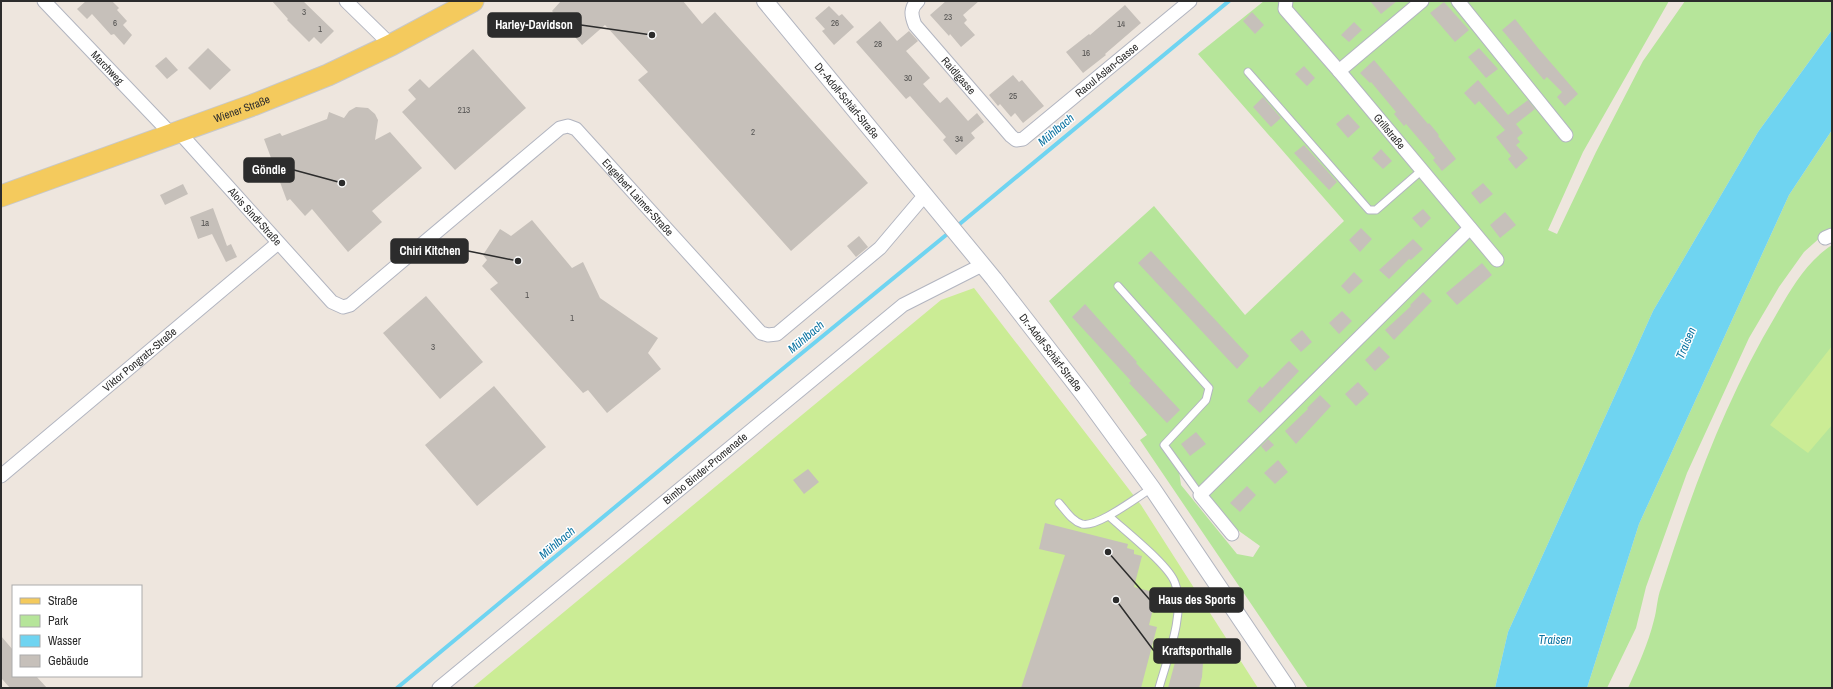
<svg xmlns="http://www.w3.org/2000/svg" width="1833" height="689" font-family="'Archivo Narrow',sans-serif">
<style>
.green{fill:#b6e59a;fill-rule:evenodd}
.pitch{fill:#cbec95}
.water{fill:#6fd4f1}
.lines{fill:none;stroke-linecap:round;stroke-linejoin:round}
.stream{stroke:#6fd4f1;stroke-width:4}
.building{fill:#c6c0ba}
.service-casing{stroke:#b2b5c0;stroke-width:9}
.minor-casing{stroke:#b2b5c0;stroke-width:15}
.tertiary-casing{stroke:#b2b5c0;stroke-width:18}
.primary-casing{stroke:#c8c8c8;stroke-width:23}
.service{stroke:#fff;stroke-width:7}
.minor{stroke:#fff;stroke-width:13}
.tertiary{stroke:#fff;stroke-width:16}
.primary{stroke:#f4ca5d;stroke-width:21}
.labels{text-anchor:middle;stroke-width:3;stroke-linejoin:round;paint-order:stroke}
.number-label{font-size:9px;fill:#525150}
.street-label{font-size:11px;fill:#2c2c2c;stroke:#fff}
.water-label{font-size:12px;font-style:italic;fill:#0b73a1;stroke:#fff}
.leader{fill:none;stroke:#2c2c2c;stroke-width:1.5}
.callout-dot{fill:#2c2c2c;stroke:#fff;stroke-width:1.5}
.callout{fill:#2c2c2c;stroke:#2c2c2c;stroke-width:1.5}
.callout-label{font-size:12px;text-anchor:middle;font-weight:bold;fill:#fff}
</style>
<rect width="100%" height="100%" fill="#eee6de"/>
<path class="green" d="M1264,1H1669L1583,152L1548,230L1557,234L1596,152L1643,61L1685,1H1832V30L1758,132L1653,311L1508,632L1495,688H1308L1140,440L1147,435L1049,301L1154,206L1245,315L1344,221L1198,54ZM1179,471L1239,531L1260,546L1253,557L1237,554L1181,485Z
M1832,130V227L1804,252L1779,287L1749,338L1687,473L1646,587L1636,628L1607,688H1587L1639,524L1789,195Z
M1832,245V688H1628C1638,666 1648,644 1654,620C1657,610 1657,598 1661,588C1691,494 1725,400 1776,315C1791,289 1806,262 1832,245Z"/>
<path class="pitch" d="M974,288L1141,505L1258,688H472L941,300Z
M1832,346V425L1808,453L1770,425Z"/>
<path class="water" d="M1832,30V130L1789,195L1639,524L1587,688H1495L1508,632L1653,311L1758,132Z"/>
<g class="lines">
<path class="stream" d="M956,227L1229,1
M397,688L708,430L951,231"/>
</g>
<path class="building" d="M86,1H112L119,8L117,10L127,21L123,25L132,35L124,45L114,34L111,35L92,14L87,19L77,9Z
M272,1H303L334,31L321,44L314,37L309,42L287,20L288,19Z
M561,1H683L702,24L715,12L868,183L791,251L638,80L648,72L605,25L582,45L552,11Z
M946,1H979L963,15L967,20L964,23L975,35L961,47L950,34L949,36L930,15Z
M1370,1H1397L1381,14Z
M1444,2L1469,30L1455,42L1430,13Z
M1125,5L1141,23L1105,54L1106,55L1083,73L1066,52L1089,34L1090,35Z
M829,6L839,16L842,14L854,27L834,45L822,31L825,29L815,18Z
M1252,12L1264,25L1255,34L1243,21Z
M1515,19L1538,48L1578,94L1565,106L1557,97L1562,92L1547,77L1544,80L1502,30Z
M880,21L897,41L909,31L918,41L906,51L930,78L923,84L940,103L947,97L968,121L977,113L984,122L971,133L975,138L956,155L943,140L946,137L910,96L906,99L856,42Z
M1354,22L1362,30L1349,42L1341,35Z
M208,48L231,70L210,90L188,68Z
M1479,48L1498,69L1486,78L1468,57Z
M473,49L526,108L455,170L402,112L416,99L408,90L420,79L429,88Z
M166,57L178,70L167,79L155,66Z
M1374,60L1428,124L1429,123L1439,135L1438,136L1456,159L1442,171L1433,160L1435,158L1406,124L1404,126L1394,114L1396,112L1371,82L1370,83L1360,73Z
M1304,66L1315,78L1307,86L1295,74Z
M1013,75L1019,82L1022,80L1044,106L1023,123L1015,113L1011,117L1000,104L998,106L989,95Z
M1478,80L1508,115L1528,100L1535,109L1516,124L1523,133L1517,138L1520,142L1516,145L1528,158L1516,169L1508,159L1511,156L1496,137L1505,130L1479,101L1475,105L1464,93Z
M1263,97L1281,118L1271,127L1253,107Z
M356,107L368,108L375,114L378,120L375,140L390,132L422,168L372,211L382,222L348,252L312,209L305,216L290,199L287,201L264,139L280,133L282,136L327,119L329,112L344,118L349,111Z
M1348,114L1360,127L1348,138L1336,124Z
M1304,145L1337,182L1329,190L1294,153Z
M1381,149L1392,161L1383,169L1372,158Z
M1483,183L1493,194L1480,204L1471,193Z
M183,184L188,194L165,205L160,195Z
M213,208L227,246L231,244L237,257L226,262L212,234L198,239L190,217Z
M1423,209L1431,218L1421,228L1412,218Z
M1505,212L1516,225L1500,238L1490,225Z
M532,220L572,268L583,262L600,298L658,338L648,353L661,369L607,413L588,390L583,393L490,289L498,283L482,266L487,260L483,255L500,229L511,236Z
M1361,228L1372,239L1360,252L1349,240Z
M859,236L868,247L856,257L847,246Z
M1413,239L1423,249L1411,260L1409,259L1389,279L1379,270Z
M1151,251L1249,356L1237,369L1138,263Z
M1482,263L1492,275L1457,305L1446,293Z
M1354,272L1363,281L1349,294L1341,286Z
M1423,292L1432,301L1394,340L1385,330L1411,306L1410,305Z
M426,296L483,362L440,399L383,333Z
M1085,304L1137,362L1136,363L1180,410L1167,423L1129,383L1131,381L1072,317Z
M1342,311L1352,321L1339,334L1329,323Z
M1302,330L1312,342L1301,352L1290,340Z
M1379,346L1390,357L1375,371L1365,360Z
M1289,361L1299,371L1260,413L1247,401L1260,386L1262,388Z
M1358,382L1369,394L1356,406L1345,394Z
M494,386L546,447L477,506L425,445Z
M1320,395L1331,406L1296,444L1285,431L1308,409L1307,408Z
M1196,432L1206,444L1190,456L1181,444Z
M1268,439L1274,445L1266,452L1261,446Z
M1278,460L1288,472L1275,484L1264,473Z
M808,469L819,482L804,494L793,480Z
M1247,486L1256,495L1240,512L1230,503Z
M1045,523L1128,544L1127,548L1134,550V554L1142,556L1134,587L1157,593L1149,625L1157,627L1141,688H1021L1065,555L1039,549Z
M1,636L13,650V676H36L47,688H10L2,679Z
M1180,644L1204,649L1202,677L1199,688H1168Z"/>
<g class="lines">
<defs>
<path id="service" d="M1248,72L1369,210H1376L1422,170
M1118,286L1209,388L1206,400L1164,445L1200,495
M1059,503C1066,511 1072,521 1082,524C1097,528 1137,497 1152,488
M1109,516C1125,531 1169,565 1175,583C1186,612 1167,659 1159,688"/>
<g id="minor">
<path id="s1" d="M44,1L171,134"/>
<path d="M346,1L391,45"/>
<path id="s2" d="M918,1C910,8 911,15 915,25L1011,136L1016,140L1023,139L1190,1"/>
<path id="s3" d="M1286,1L1285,9L1339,71L1497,260"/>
<path d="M1458,1L1566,135"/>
<path d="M1339,71L1422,1"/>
<path id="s4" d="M178,131L332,302L343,307L350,305L560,128L568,126L576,129L761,333L768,335L777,334L880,248L924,196"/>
<path d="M1825,238L1832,235"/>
<path id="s5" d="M1,476L278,243"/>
<path d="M1232,534L1200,495L1470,228"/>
<path id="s6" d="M439,688L903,305L982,265"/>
</g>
<g id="tertiary">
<path id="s7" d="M765,1L994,279L1084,395L1152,488L1287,688"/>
</g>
<g id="primary">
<path id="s8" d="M1,196L253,105L328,75L391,45L473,1"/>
</g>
</defs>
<use href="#service" class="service-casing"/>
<use href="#minor" class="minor-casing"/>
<use href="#tertiary" class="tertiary-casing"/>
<use href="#primary" class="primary-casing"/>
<use href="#service" class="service"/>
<use href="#minor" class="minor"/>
<use href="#tertiary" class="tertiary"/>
<use href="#primary" class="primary"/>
</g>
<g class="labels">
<g class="number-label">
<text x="304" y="15">3</text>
<text x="948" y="20">23</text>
<text x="115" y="26">6</text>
<text x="835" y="26">26</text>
<text x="1121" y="27">14</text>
<text x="320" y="32">1</text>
<text x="878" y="47">28</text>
<text x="1086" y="56">16</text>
<text x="908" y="81">30</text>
<text x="1013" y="99">25</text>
<text x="464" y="113">213</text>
<text x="753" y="135">2</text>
<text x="959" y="142">34</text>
<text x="205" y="226">1a</text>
<text x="527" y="298">1</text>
<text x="572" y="321">1</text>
<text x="433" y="350">3</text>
</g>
<g class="street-label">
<text dy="4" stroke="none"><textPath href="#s1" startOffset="92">Marchweg</textPath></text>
<text dy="4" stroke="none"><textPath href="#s2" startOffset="295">Raoul Aslan-Gasse</textPath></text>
<text dy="4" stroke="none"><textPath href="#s2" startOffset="93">Raidlgasse</textPath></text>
<text dy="4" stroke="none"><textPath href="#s7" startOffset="129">Dr.-Adolf-Schärf-Straße</textPath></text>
<text dy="4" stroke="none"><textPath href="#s8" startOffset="256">Wiener Straße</textPath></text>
<text dy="4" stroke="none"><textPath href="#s3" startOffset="169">Grillstraße</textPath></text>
<text dy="4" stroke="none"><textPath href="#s4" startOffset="633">Engelbert Laimer-Straße</textPath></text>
<text dy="4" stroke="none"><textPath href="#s4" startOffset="115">Alois Sindl-Straße</textPath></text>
<text dy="4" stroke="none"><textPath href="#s7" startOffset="453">Dr.-Adolf-Schärf-Straße</textPath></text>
<text dy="4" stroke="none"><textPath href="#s5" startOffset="181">Viktor Pongratz-Straße</textPath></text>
<text dy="4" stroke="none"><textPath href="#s6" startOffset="345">Bimbo Binder-Promenade</textPath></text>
</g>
<g class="water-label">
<text transform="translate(1056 130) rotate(-40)" y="4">Mühlbach</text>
<text transform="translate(806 337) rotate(-40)" y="4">Mühlbach</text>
<text transform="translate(1686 343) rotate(-67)" y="4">Traisen</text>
<text transform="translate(557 543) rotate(-40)" y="4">Mühlbach</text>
<text x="1555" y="644">Traisen</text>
</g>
</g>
<path class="leader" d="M652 35L581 25M342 183L294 170M518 261L468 251M1108 552L1150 600M1116 600L1154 651"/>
<g class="callout-dot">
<circle cx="652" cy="35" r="4"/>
<circle cx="342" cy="183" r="4"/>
<circle cx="518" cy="261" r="4"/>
<circle cx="1108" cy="552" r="4"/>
<circle cx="1116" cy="600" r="4"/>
</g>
<g class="callout">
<rect x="488" y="13" width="93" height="24" rx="4"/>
<rect x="244" y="158" width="50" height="24" rx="4"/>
<rect x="391" y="239" width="77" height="24" rx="4"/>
<rect x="1150" y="588" width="93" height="24" rx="4"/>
<rect x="1154" y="639" width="86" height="24" rx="4"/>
</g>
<g class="callout-label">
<text x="534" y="29">Harley-Davidson</text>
<text x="269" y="174">Göndle</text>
<text x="430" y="255">Chiri Kitchen</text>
<text x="1197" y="604">Haus des Sports</text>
<text x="1197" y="655">Kraftsporthalle</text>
</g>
<rect width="1833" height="689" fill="none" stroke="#2c2c2c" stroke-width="4"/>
<rect x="12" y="585" width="130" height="92" fill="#ffffff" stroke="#ababab"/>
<rect x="20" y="598" width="20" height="6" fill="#f4ca5d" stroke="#ababab"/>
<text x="48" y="605" font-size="12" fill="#2c2c2c">Straße</text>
<rect x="20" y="615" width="20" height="12" fill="#b6e59a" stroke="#ababab"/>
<text x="48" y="625" font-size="12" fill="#2c2c2c">Park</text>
<rect x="20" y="635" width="20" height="12" fill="#6fd4f1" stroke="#ababab"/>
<text x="48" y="645" font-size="12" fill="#2c2c2c">Wasser</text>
<rect x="20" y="655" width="20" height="12" fill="#c6c0ba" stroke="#ababab"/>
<text x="48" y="665" font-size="12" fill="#2c2c2c">Gebäude</text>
</svg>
